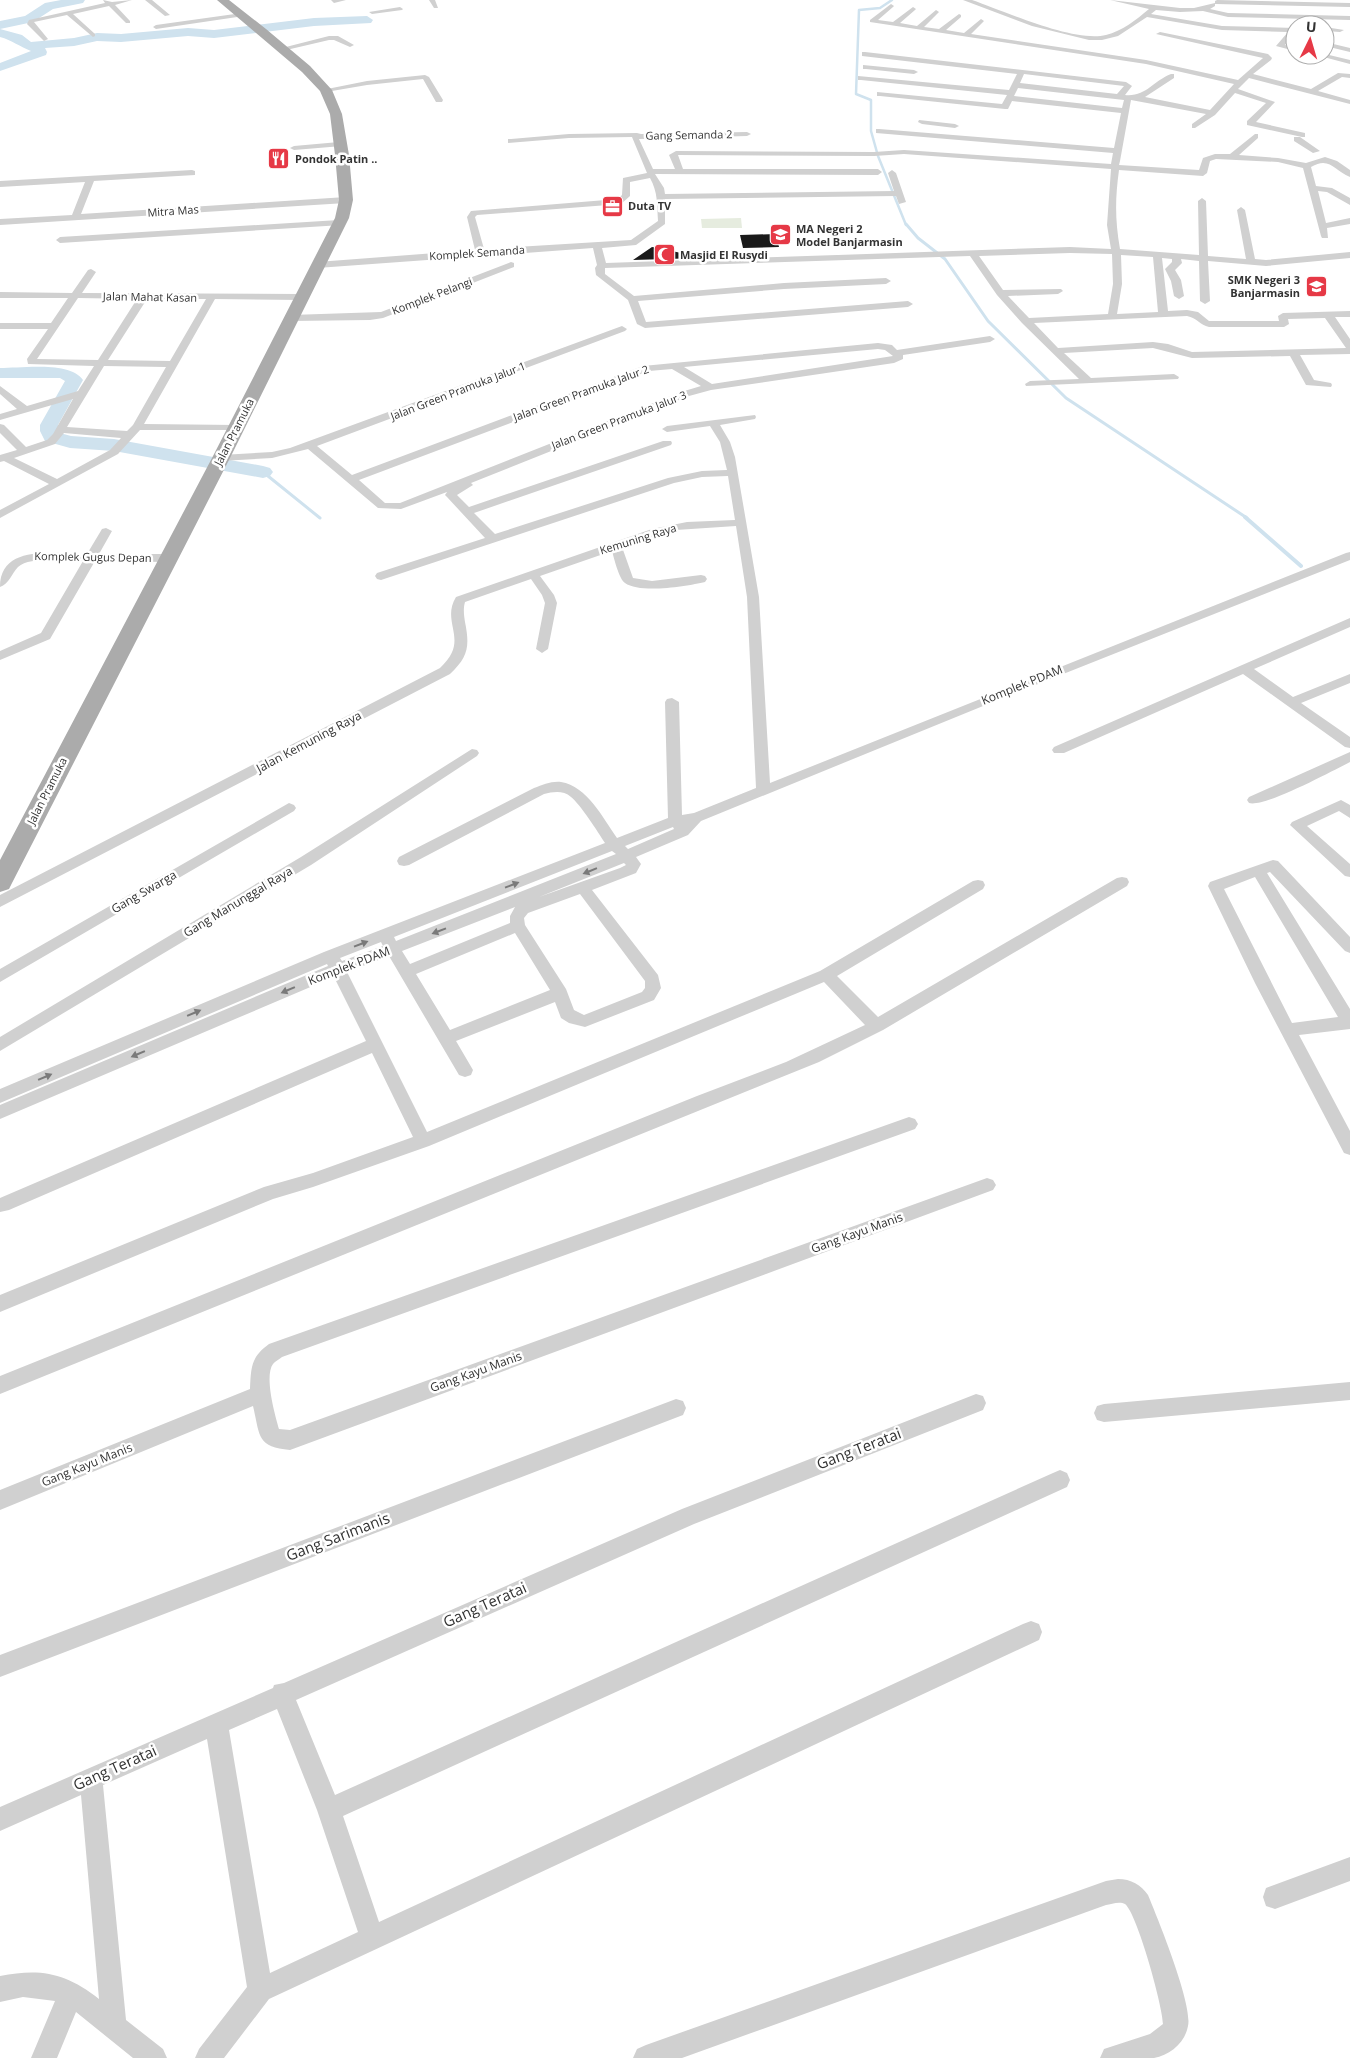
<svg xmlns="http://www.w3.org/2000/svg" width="1350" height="2058" font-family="'Open Sans',sans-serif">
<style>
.green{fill:#e6ecdf}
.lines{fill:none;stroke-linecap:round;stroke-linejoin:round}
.stream-far2{stroke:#cfe2ee;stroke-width:2.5}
.stream-far1{stroke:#cfe2ee;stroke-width:3}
.stream{stroke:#cfe2ee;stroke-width:4}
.river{fill:#cfe2ee;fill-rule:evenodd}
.building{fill:#1a1a1a}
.minor{fill:#d0d0d0;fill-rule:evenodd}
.primary{fill:#ababab;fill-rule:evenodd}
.oneway{fill:#7a7a7a}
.labels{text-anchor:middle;stroke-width:5;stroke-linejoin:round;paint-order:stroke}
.far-street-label{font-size:11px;fill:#333;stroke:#fff}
.far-poi-label{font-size:11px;font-weight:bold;fill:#333;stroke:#fff;text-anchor:start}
.street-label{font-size:12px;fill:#333;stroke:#fff}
.near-street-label{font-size:15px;fill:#333;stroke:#fff}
</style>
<rect width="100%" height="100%" fill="#fff"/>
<path class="green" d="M741,218L742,228H702L701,219Z"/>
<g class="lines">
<path class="stream-far2" d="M892,0L880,8L859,10L856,94L871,100V131L878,156L906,225"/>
<path class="stream-far1" d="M906,224L918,238L945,259L988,321L1066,398L1247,518
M263,472L320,518"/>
<path class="stream" d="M1245,517L1301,566"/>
<path class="river" d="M61,0H85L83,3L53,9L33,22L0,29V21L25,16L45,3Z
M367,16L373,20L371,23L314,26L214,38L188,36L121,42L97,41L74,46L45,48L47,52L46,55L0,71V63L31,51C20,47 12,40 0,37V29L22,35L31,42L74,38L97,33L121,34L188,28L214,30L314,18Z
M0,368C22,368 70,361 83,380L58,425L60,433L71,436L114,439L263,466L270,468L273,472L270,476L263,478L114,451L70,448L45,441L40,431V425L65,381L60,378H0Z"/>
</g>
<path class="building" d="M776,234L779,247L743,248L740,235Z
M652,247L701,257V258L633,260Z"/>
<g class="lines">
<path class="minor" d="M103,0L112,2L132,0L115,5L130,21V23H126L109,6L73,14L95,34V36L93,37L67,15L34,22L48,39L44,41L27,24L29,20L105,3Z
M145,0H152L170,15L165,16Z
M331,0H346L334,3Z
M429,0H435L438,8H434Z
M963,0H972C1004,11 1074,43 1106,35C1122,31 1136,20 1149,9L1110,0L1180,8H1194L1215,3V1L1217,0L1350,3V7L1215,4V6L1210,9L1228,13L1350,16V20L1228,17L1203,11L1180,12L1156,10L1151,14L1222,26L1295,28V34L1285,45L1295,47V51L1276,46L1288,32L1222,30L1147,17L1118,36L1102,40H1089L1032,26Z
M891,4L894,6L893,7L878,20L893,22L913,7L916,9L915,10L900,23L917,26L936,10L939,12L924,27L939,29L959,14L961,15V17L946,30L964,33L981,19L984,21L971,34L1146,60L1238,80L1263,58L1156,34L1160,32L1268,54L1272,58L1271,60L1253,74L1311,89L1338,73L1350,74V78L1342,77L1318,91L1350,100V104L1249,78L1238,89L1275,102L1256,122L1305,133V137H1302L1247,125V121L1266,103L1235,93L1215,115L1195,128H1192V124L1206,114L1131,100L1120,161L1119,165L1199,170L1203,158L1215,154H1230L1255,134H1258V138L1239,155L1278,158L1306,163L1325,157L1337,161L1350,170V177C1334,171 1330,156 1311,167L1316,186L1332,188L1350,198V205L1327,192L1318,191L1326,223L1350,218V224L1327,228L1328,238H1322L1321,236L1303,168L1278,162L1216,159L1210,161L1207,173L1203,176L1119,170C1115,199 1115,220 1120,249L1199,255L1198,201L1202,198L1206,201L1208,256L1246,259L1237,210L1241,207L1245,210L1255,259L1266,260L1350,252V258L1266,266L1208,261L1210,301L1205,304L1200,301L1199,261L1181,259L1182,263L1175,270L1181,280L1184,296L1179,299L1174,296L1171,281L1165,269L1172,262V259L1162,258L1168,311L1187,310L1198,312L1209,321H1279L1278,316L1283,313L1350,311V317H1335L1350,339V354L1300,355L1314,380L1331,383L1332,385L1331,387L1306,385L1290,356L1192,358L1153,348L1064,353L1091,378L1174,374L1179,377L1178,379L1026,386L1025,384L1030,381L1079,379L1022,323L997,295L970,256L605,268V274L634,296L784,283L886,278L891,281L886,284L784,289L638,301L646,322L908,301L913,304L908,307L645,328L637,324L628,300L596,275L595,268L597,265L593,248L317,268L312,265L317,262L475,250L467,217L471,211L618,199L622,195L623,178L647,173L632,137L569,138L508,143V139H511L569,134L637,133L641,134L747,132L751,134L747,136L639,139L653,169H675L669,155L676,151L874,152L904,150L1111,164L1113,153L876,133V129H879L1114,148L1121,113L1012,101L1008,109H1005L880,96H877V92L1002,104L1007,95L861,80H858V76L1009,90L1017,74L862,56V52H865L1126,82L1132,86L1125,95C1146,97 1153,81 1171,74H1174V78L1145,97L1210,110L1234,84L1146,64L870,22V20ZM1024,74L1124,86L1117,94L1020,83ZM1018,88L1124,100L1122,108L1014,96ZM904,154L1111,169L1107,225L1111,249L1070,247L606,263L602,248L636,245L665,224V199L896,196L899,204L906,202L896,173L892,170L888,173L894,191L665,194L664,188L655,174L878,175L882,172L878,169H683L678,155L874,156ZM650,178C658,192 657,205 658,221L631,240L484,249L475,217L477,215L621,204L630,196V182ZM1070,253L1112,254L1113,284L1108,314L1029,318L1008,296L1058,294L1063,291L1061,289L1003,290L979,256ZM1121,255L1153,257L1158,312L1117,314L1122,284ZM1187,316C1197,318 1200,325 1209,327H1284L1289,324L1288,319L1325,318L1346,348L1192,352L1168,344L1153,342L1058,348L1034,323Z
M400,7L403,9L402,10L372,14L369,12Z
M242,13L245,15L244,16L156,29L153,27L156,25Z
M1325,27L1344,30L1340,32L1325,31Z
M329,36H338L354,45L350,47L334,40H329L282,51L278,49Z
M1325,42L1350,48V52L1325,46Z
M1325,54L1350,60V64L1316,55Z
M863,65L914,70L918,72L914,74L866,69H863Z
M425,75L429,77L443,100L442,102H436L423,79L367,85L326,92L322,90L367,81Z
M919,120L955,124L959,126L955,128L922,124L918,122Z
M1294,137H1300L1320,151L1313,153L1294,141Z
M339,142H342V146L294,150L290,148L294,146Z
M192,170L195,171V175L94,181L81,214L346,197L350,200L346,203L0,225V219L72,215L85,182L0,187V181Z
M339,220L343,223L342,225L60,243L56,240L60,237Z
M511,262L514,263V267L383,318L370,320L291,321L286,318L291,315L381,312Z
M91,269L96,272L82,293L301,294L306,297L301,300L215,299L144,424L236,425L241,428L240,430H140L118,454L0,518V510L49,484L4,461L0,462V455L17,450L0,433V424L4,425L26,447L47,440L53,434L73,399L0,420V414L17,409L0,394V386L27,406L78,391L94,366L28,364L27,359L48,329H0V323H51L68,298H0V292L72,293L88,270ZM78,298L137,299L98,360L37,359ZM147,299H206L170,361L108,360ZM104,366L166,367L133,425L127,431L67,427ZM64,433L121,438L110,450L57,479L14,458L55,444Z
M622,326L627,329L625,331L317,446L352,475L643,366L878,343L892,345L897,350L990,336L995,339L990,342L903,355V359L894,363L711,390L689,396L471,483L473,485L457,495L469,507L663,441H671L672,443L671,445L474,513L495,534L668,478L702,471L727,470L720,442L710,426L667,432L662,429L667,426L755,415L756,417L755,419L720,425L730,442L735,457L759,597L770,783L1346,553L1350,552V560L988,704L701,821L688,835L636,857L641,864L636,873L592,890L658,975L661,988L654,1000L585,1027L569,1023L561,1018L555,1002L456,1041L473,1070L471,1075L465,1077L459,1075L389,956L347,972L427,1132L820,971L973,881L978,880L983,881L985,885L983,889L837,976L878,1017L1117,878L1122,877L1127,878L1129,882L1127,886L883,1030L819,1062L0,1394V1376L697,1096L786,1062L865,1025L824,982L429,1146L313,1187L273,1199L0,1312V1295L264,1187L313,1173L413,1137L372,1053L9,1210L0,1212V1198L366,1041L334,977L0,1119V1105L328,966L327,964L0,1103V1089L324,952L605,843C598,832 580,804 571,797C563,790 553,792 544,794L409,865L404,866L399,865L397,861L399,857L534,788C543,785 551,781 561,782C587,786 603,818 617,838L668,818L665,702L667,699L672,698L679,702L682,815L694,813L756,788L747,597L736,526L676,530L660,534L622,547L633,578L652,581L701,575L705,576L707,579L705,582C688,586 640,594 625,583C619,579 614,558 612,551L540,576L554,595L557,603L548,649L542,653L536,649L545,603L542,595L531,579L465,602C463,609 464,615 465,622C470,647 468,657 450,674L0,907V895L440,668C471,640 440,623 456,597L652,529L687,522L735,520L728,476L702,477L674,483L381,580L377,579L375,576L377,573L485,538L447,497L445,495L447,492L401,509L378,508L308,449L272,458L221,461L216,458L221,455L272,452L290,448ZM878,349L885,350L893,356L712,384L684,367ZM672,369L701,386L681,392L400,503H385L359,480L649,371ZM673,827L674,829L628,849L625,846ZM612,851L616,854L396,941L394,937ZM624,863L626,865L620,868L539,897ZM580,894L645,981V988L642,992L584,1015L574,1010L566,989L525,925L524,918L528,913ZM515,907L510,916V923L410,964L402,951ZM515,933L550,990L450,1030L416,974ZM381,942L383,946L342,961L340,958Z
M106,528L112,531L99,554H168L174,558L168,562L95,561L50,639L0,660V651L41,633L83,561C65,561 31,556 18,567C12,573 9,584 0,587C0,543 57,554 87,554L102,529Z
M1350,618V627L1254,669L1293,697L1350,674V683L1301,703L1350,737V748L1345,747L1243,674L1064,753H1054L1052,750L1054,747Z
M472,749L477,750L479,753L477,756L311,865L0,1051V1037L301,857Z
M1350,752V762C1332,771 1264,808 1249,803L1247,800L1249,797Z
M1341,800L1350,805V818L1339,811L1307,826L1350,864V877L1345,876L1290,825L1292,822Z
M289,803L294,805L296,808L294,811L0,982V969Z
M1273,860L1278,861L1350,937V953L1345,951L1270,872L1267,873L1350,1009V1029L1299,1035L1350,1131V1155L1344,1153L1255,983L1208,886L1210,882ZM1255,877L1338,1017L1292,1023L1224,889Z
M909,1117L915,1119L918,1124L915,1129L282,1357C280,1359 275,1361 273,1364C264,1376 275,1415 279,1429L290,1430L987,1178L993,1180L996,1185L993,1190L290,1450C256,1447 260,1435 253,1406L0,1510V1490L250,1389C251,1367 251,1357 269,1344Z
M1350,1382V1400L1104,1422L1097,1420L1094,1413L1097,1406L1104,1404Z
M976,1394L983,1396L986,1403L983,1410L694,1524L296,1700L335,1795L1053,1473L1060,1470L1067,1473L1070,1480L1067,1487L343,1816L379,1922L1023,1624L1031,1621L1039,1624L1042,1632L1039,1640L269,1999L224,2058H195L199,2049L247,1987L207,1739L103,1785L126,2020L163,2049L167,2058H133L76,2012L57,2058H31L55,2001L23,1997L0,2002V1976C41,1968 66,1973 99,1999L81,1795L0,1831V1807L273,1688L274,1685L284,1683L682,1509ZM277,1709L317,1810L358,1932L270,1973L229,1730Z
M676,1399L683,1401L686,1408L683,1415L0,1677V1655Z
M1350,1857V1881L1275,1909L1266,1906L1263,1897L1266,1888Z
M1118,1879C1131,1879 1141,1885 1148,1895C1158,1919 1193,2005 1188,2026C1185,2043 1170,2055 1154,2058C1137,2058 1117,2058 1100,2058L1104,2049L1150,2034L1163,2024C1163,2007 1137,1913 1125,1904C1120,1901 1111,1904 1106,1905L682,2058H633L637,2049L646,2045L1106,1881Z"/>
<path class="primary" d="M217,0H229L266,29L310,66L332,90L342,114L349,155L353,200L349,218L230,458L12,883L9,889L0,892V860L212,458L335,218L339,200L335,155L330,114L320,91L302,72Z"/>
</g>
<defs><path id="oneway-solid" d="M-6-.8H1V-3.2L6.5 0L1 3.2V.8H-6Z" transform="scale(1.25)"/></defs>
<g class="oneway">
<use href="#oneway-solid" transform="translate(590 871) rotate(158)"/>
<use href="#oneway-solid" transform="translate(512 885) rotate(-21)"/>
<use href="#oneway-solid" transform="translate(439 931) rotate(159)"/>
<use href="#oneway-solid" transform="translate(361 944) rotate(-21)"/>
<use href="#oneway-solid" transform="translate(288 990) rotate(157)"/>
<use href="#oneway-solid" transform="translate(194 1013) rotate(-23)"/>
<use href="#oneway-solid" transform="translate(138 1054) rotate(157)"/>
<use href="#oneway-solid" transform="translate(45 1077) rotate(-23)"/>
</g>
<defs>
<symbol id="restaurant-square" viewBox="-11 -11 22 22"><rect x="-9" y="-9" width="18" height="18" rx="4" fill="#e63946" stroke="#fff"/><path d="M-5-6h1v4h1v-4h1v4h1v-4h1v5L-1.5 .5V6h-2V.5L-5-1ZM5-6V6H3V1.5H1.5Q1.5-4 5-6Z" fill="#fff"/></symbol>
<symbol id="office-square" viewBox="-11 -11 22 22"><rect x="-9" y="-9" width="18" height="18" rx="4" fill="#e63946" stroke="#fff"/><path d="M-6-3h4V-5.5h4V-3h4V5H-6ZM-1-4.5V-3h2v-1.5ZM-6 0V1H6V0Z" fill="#fff"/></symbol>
<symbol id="school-square" viewBox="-11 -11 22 22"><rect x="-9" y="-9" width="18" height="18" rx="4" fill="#e63946" stroke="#fff"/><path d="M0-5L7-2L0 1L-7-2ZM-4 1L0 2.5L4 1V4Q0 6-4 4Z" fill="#fff"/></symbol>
<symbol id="mosque-square" viewBox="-11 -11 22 22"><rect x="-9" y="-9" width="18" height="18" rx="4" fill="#e63946" stroke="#fff"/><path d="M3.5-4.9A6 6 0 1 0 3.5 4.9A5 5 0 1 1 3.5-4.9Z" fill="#fff"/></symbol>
</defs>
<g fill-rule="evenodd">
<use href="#restaurant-square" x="266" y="146" width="25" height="25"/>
<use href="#office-square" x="600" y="194" width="25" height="25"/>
<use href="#school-square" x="768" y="222" width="25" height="25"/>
<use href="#mosque-square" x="652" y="242" width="25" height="25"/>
<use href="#school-square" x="1304" y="274" width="25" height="25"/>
</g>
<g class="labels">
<g class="far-street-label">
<text transform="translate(689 135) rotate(-1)" y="4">Gang Semanda 2</text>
<text transform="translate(173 211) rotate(-4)" y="4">Mitra Mas</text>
<text transform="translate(477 253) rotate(-4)" y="4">Komplek Semanda</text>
<text transform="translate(432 296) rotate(-21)" y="4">Komplek Pelangi</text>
<text transform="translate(150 297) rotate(1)" y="4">Jalan Mahat Kasan</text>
<text transform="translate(458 391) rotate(-21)" y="4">Jalan Green Pramuka Jalur 1</text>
<text transform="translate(581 393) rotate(-20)" y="4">Jalan Green Pramuka Jalur 2</text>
<text transform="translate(619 420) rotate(-21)" y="4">Jalan Green Pramuka Jalur 3</text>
<text transform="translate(234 432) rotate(-63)" y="4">Jalan Pramuka</text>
<text transform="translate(638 539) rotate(-17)" y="4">Kemuning Raya</text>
<text transform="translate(93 557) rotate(1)" y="4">Komplek Gugus Depan</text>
<text transform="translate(47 791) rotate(-63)" y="4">Jalan Pramuka</text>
</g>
<g class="far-poi-label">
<text x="295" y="163">Pondok Patin ..</text>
<text x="628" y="210">Duta TV</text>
<text x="796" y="233">MA Negeri 2<tspan x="796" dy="13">Model Banjarmasin</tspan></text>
<text x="680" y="259">Masjid El Rusydi</text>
<text x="1300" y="284" text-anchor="end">SMK Negeri 3<tspan x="1300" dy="13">Banjarmasin</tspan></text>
</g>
<g class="street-label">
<text transform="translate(1022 685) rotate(-22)" y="4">Komplek PDAM</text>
<text transform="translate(309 742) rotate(-28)" y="4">Jalan Kemuning Raya</text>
<text transform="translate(144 892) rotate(-30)" y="4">Gang Swarga</text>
<text transform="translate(238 902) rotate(-31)" y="4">Gang Manunggal Raya</text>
<text transform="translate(349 966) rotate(-21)" y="4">Komplek PDAM</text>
<text transform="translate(857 1233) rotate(-20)" y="4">Gang Kayu Manis</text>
<text transform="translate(476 1372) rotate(-20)" y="4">Gang Kayu Manis</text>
<text transform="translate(87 1465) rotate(-22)" y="4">Gang Kayu Manis</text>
</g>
<g class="near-street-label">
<text transform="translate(859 1449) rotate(-21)" y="5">Gang Teratai</text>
<text transform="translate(338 1537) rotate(-21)" y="5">Gang Sarimanis</text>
<text transform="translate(485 1605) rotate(-24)" y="5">Gang Teratai</text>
<text transform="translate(115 1768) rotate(-24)" y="5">Gang Teratai</text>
</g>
</g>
<g transform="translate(1310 40) rotate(5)"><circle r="24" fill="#ffffff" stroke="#adadad"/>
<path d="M0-4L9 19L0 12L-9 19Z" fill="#e63946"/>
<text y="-8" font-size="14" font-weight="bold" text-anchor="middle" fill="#333333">U</text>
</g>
</svg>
